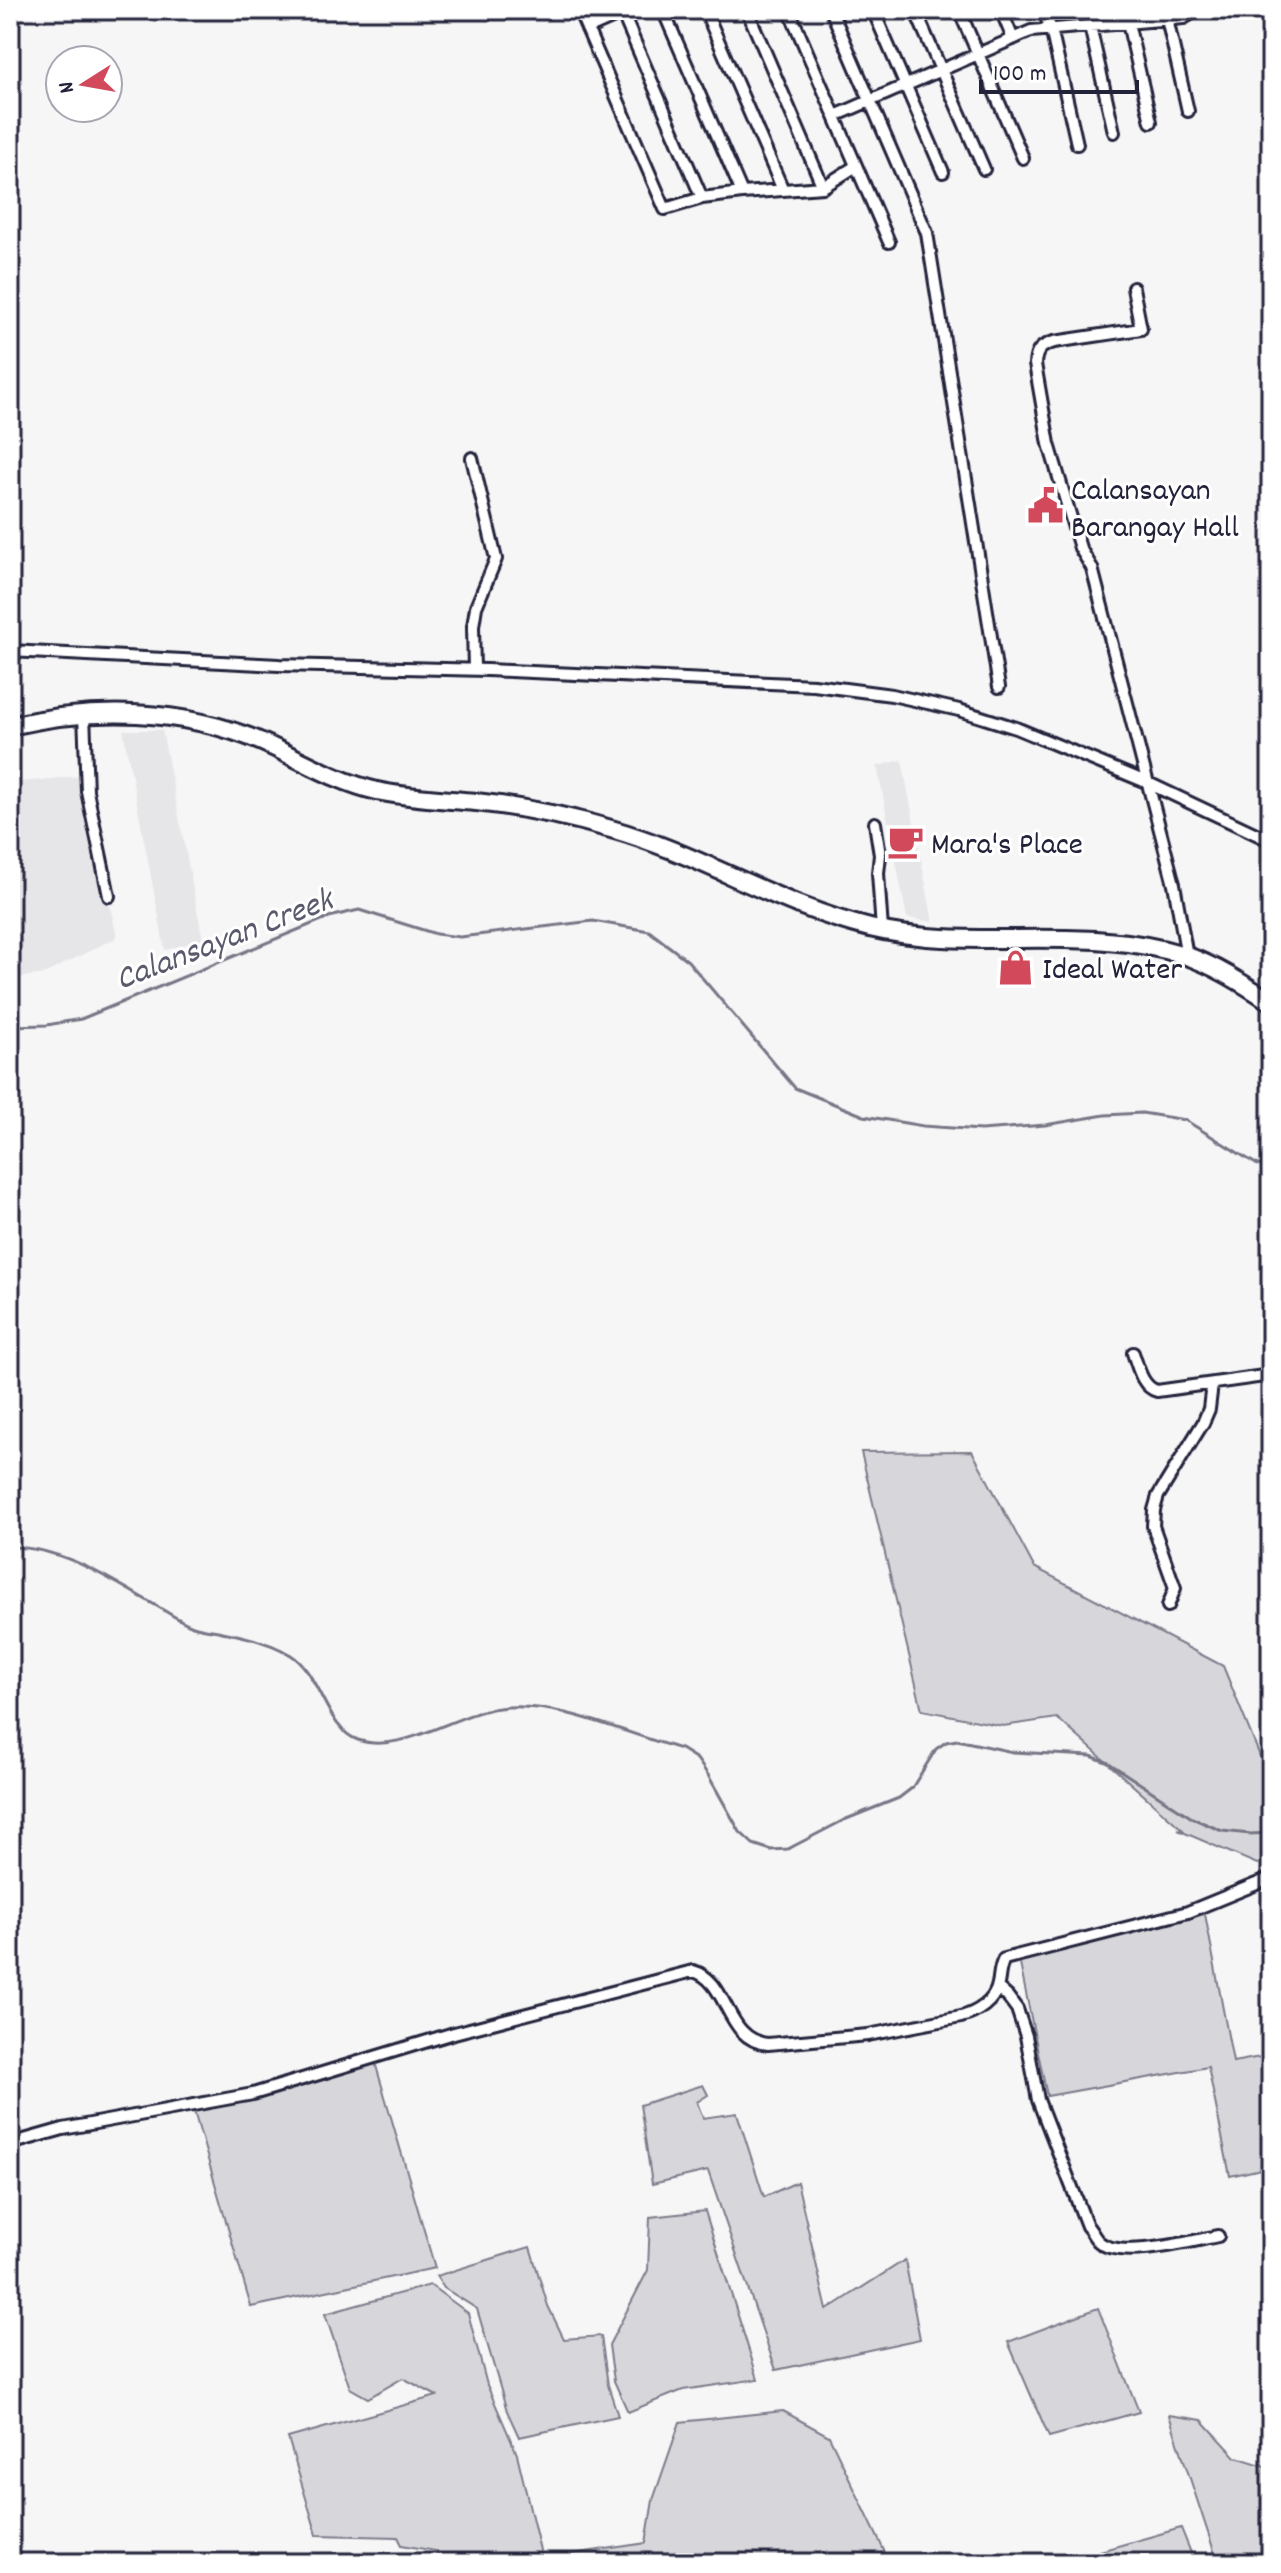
<svg xmlns="http://www.w3.org/2000/svg" width="1281" height="2573" font-family="Dekko,sans-serif">
<style>
.built{fill:#e6e6e9}
.green{fill:#d7d7db;stroke:#7c7c8b;stroke-width:2}
.lines{fill:none;stroke-linecap:round;stroke-linejoin:round}
.stream{stroke:#767685;stroke-width:3}
.minor-casing{stroke:#22223b;stroke-width:16}
.trunk-casing{stroke:#22223b;stroke-width:22}
.minor{stroke:#fff;stroke-width:10}
.trunk{stroke:#fff;stroke-width:16}
.labels{text-anchor:middle;stroke-width:6;stroke-linejoin:round;paint-order:stroke}
.poi-label{font-size:32px;fill:#22223b;stroke:#fff;text-anchor:start}
.water-label{font-size:34px;font-style:italic;fill:#5a5a6d;stroke:#fff}
</style>
<rect width="100%" height="100%" fill="#f6f6f7"/>
<filter id="ink" filterUnits="userSpaceOnUse"><feTurbulence type="fractalNoise" baseFrequency=".0125" numOctaves="2"/><feDisplacementMap in="SourceGraphic" scale="16" xChannelSelector="R" yChannelSelector="G"/><feConvolveMatrix kernelMatrix="1 2 1 2 8 2 1 2 1" color-interpolation-filters="sRGB"/></filter>
<g filter="url(#ink)">
<path class="built" d="M123,730H162L203,940L165,950Z
M902,760L933,922L907,918L877,766Z
M81,776L117,937L44,974L10,979V783Z"/>
<path class="green" d="M972,1451L1034,1567L1223,1666L1271,1783V1860L1257,1864L1178,1830H1183L1057,1718L1003,1726L922,1710L861,1452Z
M1205,1914L1233,2062L1271,2055V2205H1269L1261,2169L1230,2176L1208,2067L1047,2096L1019,1959Z
M372,2052L435,2268L251,2307L193,2108Z
M703,2085L708,2095L697,2102L703,2118L737,2113L764,2197L797,2182L827,2310L905,2260L920,2339L776,2370L708,2171L652,2184L640,2105Z
M705,2211L758,2379L683,2390L628,2412L614,2381L609,2345L648,2270L650,2217Z
M530,2247L548,2306L564,2339L601,2336L608,2385L618,2416L519,2437L507,2411L477,2309L444,2288L436,2276Z
M430,2285L468,2313L487,2385L517,2454L543,2563H438L436,2551L402,2545L398,2537L317,2535L288,2438L437,2396L403,2378L368,2398L350,2388L325,2314Z
M1098,2308L1139,2412L1049,2437L1008,2342Z
M783,2411L829,2436L890,2563H558V2556L646,2543L653,2500L680,2422Z
M1169,2415L1202,2420L1236,2457L1271,2468V2563H1218Z
M1181,2528L1195,2563H1058Z"/>
<g class="lines">
<path class="stream" d="M10,1026L47,1025L81,1019L329,917L359,910L436,934L460,937L593,921L649,931L688,961L795,1088L864,1116L923,1126L981,1130L1045,1125L1105,1115L1142,1113L1185,1120L1256,1164L1271,1170
M10,1547C63,1547 111,1580 155,1605C167,1612 180,1621 193,1626C202,1629 213,1630 222,1632C244,1636 272,1643 291,1655C320,1673 326,1729 358,1740C402,1755 455,1713 499,1708C556,1700 626,1734 681,1749L697,1759L708,1775L740,1832L753,1844L771,1850L788,1849L844,1820L899,1798L912,1788L936,1749L946,1742L957,1740L1013,1752L1091,1756L1109,1763L1192,1818L1222,1831L1250,1834L1271,1833"/>
<defs>
<path id="minor" d="M579,10L665,209L702,198L742,193L823,187L856,166
M621,10L702,198
M663,10L742,193
M705,10L783,190
M747,10L823,187
M789,10L889,242
M831,10L927,233L999,687
M873,10L943,172
M915,10L984,169
M959,10L1023,158
M1001,10L1013,39
M1043,10L1051,29L1077,144
M1167,19L1188,111
M1128,23L1151,122
M1090,26L1114,132
M587,29L630,10
M835,116L1031,31L1184,18L1197,10
M1133,288L1141,329L1054,342C1041,346 1036,350 1035,364L1049,444L1080,548L1092,568L1174,884L1187,956
M472,458L496,559L476,607L473,626L474,669
M10,651L279,665L487,670L814,685L892,695L959,710L1016,728L1146,782L1271,841
M84,714L87,791L109,896
M875,823L880,855L878,873L882,930
M1133,1353C1138,1367 1142,1387 1157,1391L1271,1375
M1168,1606L1175,1588L1153,1526L1154,1510L1158,1496L1203,1423L1209,1409L1212,1384
M998,1988L1008,1997L1017,2009L1026,2036L1038,2100L1087,2226C1091,2230 1094,2237 1098,2241C1119,2261 1191,2241 1218,2236
M10,2144L63,2129L253,2094L454,2033L693,1971C730,1981 724,2040 768,2044L868,2035L961,2017C976,2013 995,2002 998,1984C1000,1975 999,1968 1004,1959L1188,1912L1271,1878"/>
<path id="trunk" d="M10,726C94,707 182,708 262,742C300,759 337,782 377,791C409,798 443,799 476,802C521,807 567,816 611,829C700,854 779,906 870,928C972,953 1082,923 1184,955C1214,965 1244,984 1271,1002"/>
</defs>
<use href="#minor" class="minor-casing"/>
<use href="#trunk" class="trunk-casing"/>
<use href="#minor" class="minor"/>
<use href="#trunk" class="trunk"/>
</g>
</g>
<defs>
<symbol id="civic-bare" viewBox="-9 -9 18 18"><path d="M-.6-6.5H3V-4.5H.6V-3L4-1V1h2V6H-6V1h2V-1L-.6-3ZM-1.2 2.5V6h2.4V2.5Z" fill="#d1495b" stroke="#fff" stroke-width="2.5" paint-order="stroke"/></symbol>
<symbol id="cafe-bare" viewBox="-9 -9 18 18"><path d="M-5.5-4.5H6V0H3Q3 3.5 0 3.5H-2.5Q-5.5 3.5-5.5 0ZM3-3.2v2h1.7v-2ZM-6 4.5H4V6H-6Z" fill="#d1495b" stroke="#fff" stroke-width="2.5" paint-order="stroke"/></symbol>
<symbol id="shop-bare" viewBox="-9 -9 18 18"><path d="M-5-2.5h2.3a2.7 3.5 0 0 1 5.4 0H5L5.5 6h-11ZM-1.5-2.5h3a1.5 2.3 0 0 0-3 0Z" fill="#d1495b" stroke="#fff" stroke-width="2.5" paint-order="stroke"/></symbol>
</defs>
<g fill-rule="evenodd">
<use href="#civic-bare" x="1020" y="480" width="51" height="51"/>
<use href="#cafe-bare" x="880" y="816" width="51" height="51"/>
<use href="#shop-bare" x="990" y="942" width="51" height="51"/>
</g>
<g class="labels">
<g class="poi-label">
<text x="1071" y="499">Calansayan<tspan x="1071" dy="37">Barangay Hall</tspan></text>
<text x="931" y="853">Mara's Place</text>
<text x="1042" y="978">Ideal Water</text>
</g>
<g class="water-label">
<text transform="translate(223 937) rotate(-21)" y="12">Calansayan Creek</text>
</g>
</g>
<rect width="1281" height="2573" fill="none" stroke="#fff" stroke-width="40"/>
<rect x="20" y="20" width="1241" height="2533" fill="none" stroke="#22223b" stroke-width="3" filter="url(#ink)"/>
<g transform="translate(84 84) rotate(259)"><circle r="38" fill="#ffffff" stroke="#a7a7b1" stroke-width="2"/>
<path d="M0-6L14 30L0 20L-14 30Z" fill="#d1495b"/>
<text y="-12" font-size="22" font-weight="bold" text-anchor="middle" fill="#22223b">N</text>
</g>
<path d="M981 80v12h156v-12" fill="none" stroke="#22223b" stroke-width="4"/>
<text x="993" y="80" font-size="24" fill="#22223b" stroke="#ffffff" stroke-width="6" paint-order="stroke">100 m</text>
</svg>
